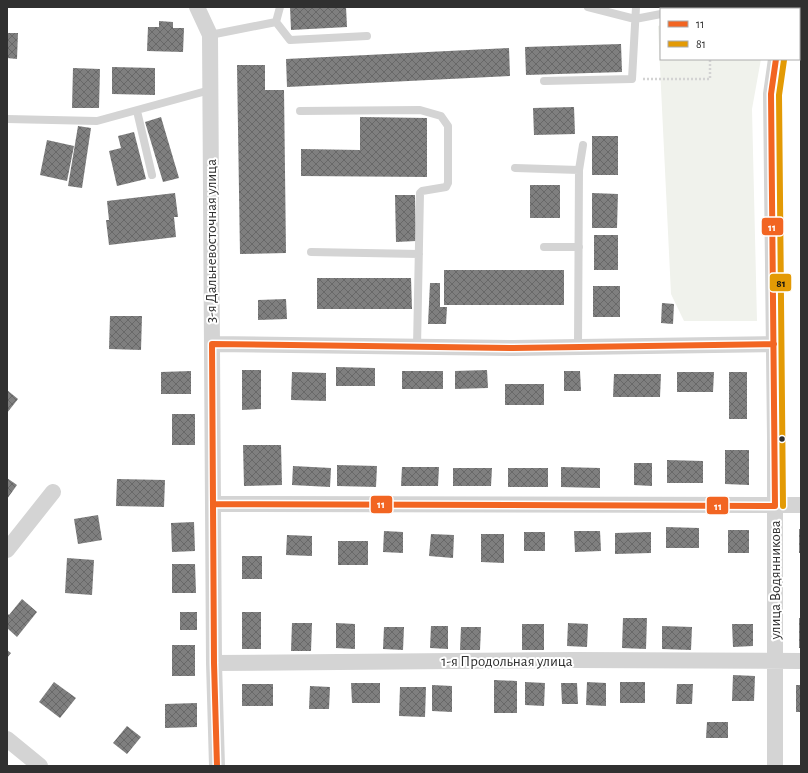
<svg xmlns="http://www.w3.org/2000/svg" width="808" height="773" font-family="'Alegreya Sans',sans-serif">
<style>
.park{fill:#f0f2ec}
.building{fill:url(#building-cross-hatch)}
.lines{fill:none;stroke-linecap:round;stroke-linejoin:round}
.path{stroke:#d3d3d3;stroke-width:2.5;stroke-dasharray:2 2;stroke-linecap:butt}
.service{stroke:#d4d4d4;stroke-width:8}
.minor{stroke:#d4d4d4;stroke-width:16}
.bus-1-casing{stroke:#fff;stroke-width:9}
.bus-2-casing{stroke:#fff;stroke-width:9}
.bus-1{stroke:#f26522;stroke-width:6}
.bus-2{stroke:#e39a05;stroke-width:6}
.bus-dot{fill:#303030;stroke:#fff;stroke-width:1.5}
.labels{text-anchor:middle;stroke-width:4;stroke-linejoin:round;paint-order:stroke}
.street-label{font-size:15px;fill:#303030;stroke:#fff}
.line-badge{stroke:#fff;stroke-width:1.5}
.badge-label{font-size:11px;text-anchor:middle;font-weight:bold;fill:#fff}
.pale-badge-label{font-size:11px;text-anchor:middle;font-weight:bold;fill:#111}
</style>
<defs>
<pattern id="building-cross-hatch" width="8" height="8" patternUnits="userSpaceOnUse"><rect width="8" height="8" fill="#7f7f7f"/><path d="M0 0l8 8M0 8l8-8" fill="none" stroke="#686868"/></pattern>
</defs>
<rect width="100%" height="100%" fill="#fff"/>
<path class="park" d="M661,25V59H761L752,109L757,321H684L671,294L658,26Z"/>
<path class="building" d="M290,7H346L347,27L291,30Z
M159,21L173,22V28H184L183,52L147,51L148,27H159Z
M7,33H18L17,59L7,58Z
M621,44L622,72L526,75L525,47Z
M509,48L510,76L287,87L286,59Z
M237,65H265V90H284L286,253L240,254Z
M112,67L155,68V95L112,94Z
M73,68L100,69L99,108H72Z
M574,107L575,134L534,135L533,108Z
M161,117L179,178L163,182L145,122Z
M360,117L427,118V177L301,176V149L360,150Z
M78,126L91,128L82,188L68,186Z
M134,132L146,179L117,186L109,151L121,148L118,136Z
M592,136H618V175H592Z
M47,140L74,146L67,181L40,175Z
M530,185H560V218H530Z
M175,193L178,217H174L176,237L109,245L106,220H109L107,201Z
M592,193L618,194L617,228H592Z
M395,195H415L416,241L396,242Z
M594,235H618V270H594Z
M444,270H564V305H444Z
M317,278H411L412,309H317Z
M430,283H440V307H447L446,324H428Z
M593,286H620V317H593Z
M286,299L287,319L258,320V300Z
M662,303L674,304L673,324L661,323Z
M110,316H142L141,350L109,349Z
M336,367L375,368V386H336Z
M242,370H261V409L242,410Z
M487,370L488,388L455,389V371Z
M191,371V394H161V372Z
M402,371H443V389H402Z
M564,371H580L581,391H564Z
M292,372L326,373V401L291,400Z
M677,372H714L713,392H677Z
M729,372H747V419H729Z
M614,374H661L660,397H613Z
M505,384H544V405H505Z
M7,390L18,399L7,413Z
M172,414H195V445H172Z
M243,445H281L282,485L244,486Z
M725,450H749V485L725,484Z
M667,460L703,461V483H667Z
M634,463H652V486L634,485Z
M337,465L377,466L376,487L337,486Z
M293,466L331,468L330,487L292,485Z
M402,467H439L438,486H401Z
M561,467L600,468V488L561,487Z
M453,468H492L491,486H453Z
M508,468H548V487H508Z
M7,478L17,485L7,499Z
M117,479L165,480L164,507L116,506Z
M98,515L102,540L78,544L74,519Z
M194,522L195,551L172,552L171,523Z
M666,527L699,528V548H666Z
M799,529H801V553H799Z
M728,530H749V553H728Z
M384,531L403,532V553L383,552Z
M574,531H600L601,551L575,552Z
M524,532H545V551H524Z
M651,532V553L615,554V533Z
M431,534L454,535L453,558L429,556Z
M481,534H504V563L481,562Z
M287,535L312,536V556L286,555Z
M338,541H368V565H338Z
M242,556H262V579H242Z
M67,558L94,560L92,595L65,593Z
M172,564H195L196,593H172Z
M22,599L37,612L17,637L7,628V613L9,615Z
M180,612H197V630H180Z
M242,612H261V649H242Z
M623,618H647L646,649L622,648Z
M799,618H801V648H799Z
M292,623H312L311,651H291Z
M336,623L355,624V649L336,648Z
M568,623L588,624L587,647L567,646Z
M522,624H544V650H522Z
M732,624H753V646L733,647Z
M431,626H448V649L430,648Z
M662,626L692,627L691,650L662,649Z
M384,627H404L403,650L383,649Z
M461,627H481L480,650H460Z
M172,645H195V676H172Z
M7,650L11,653L7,658Z
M733,675L755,676L754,701H732Z
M494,680L517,681V713H494Z
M54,682L76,698L60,718L39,702Z
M525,682L545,683L544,706L525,705Z
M587,682L606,683V706L586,705Z
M620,682H645V703H620Z
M351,683H380V703H352Z
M561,683H577L578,704H562Z
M242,684H273V706H242Z
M677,684H693L692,704H676Z
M432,685L452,686V712L432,711Z
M796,685H801V712H796Z
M310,686L330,687L329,709H309Z
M400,687H426L425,717L399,716Z
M197,703V727L165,728V704Z
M707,722H728V738H706Z
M127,726L141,737L127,754L113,743Z"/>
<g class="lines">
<path class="path" d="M711,9V7
M643,79H710V59"/>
<path class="service" d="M588,7L635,19L661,14
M684,9L694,7
M276,22L280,7
M210,35L276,22L290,40L367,36
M544,81L632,79L636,7
M137,111L152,175
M300,111L420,110L441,116L448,126V183L446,187L422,191L420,193L417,347
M7,119L97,121L210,90
M515,168L579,170
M544,247H579
M311,252L419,254
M578,346L579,170L583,145"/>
<path class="minor" d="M197,7L210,35L214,663L217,766
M788,9V7
M212,344L513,348L774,344
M213,504L801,505
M7,550L53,492
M214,663L573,660L801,661
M7,739L40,766
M775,766V438L771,94L776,59"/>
<defs>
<path id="bus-1" d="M213,504L775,506L771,94L776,59
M217,766L214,663L212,344L513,348L774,344"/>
<path id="bus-2" d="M783,506L779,95L784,60"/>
</defs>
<use href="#bus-1" class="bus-1-casing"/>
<use href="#bus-2" class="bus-2-casing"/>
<use href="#bus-1" class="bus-1"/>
<use href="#bus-2" class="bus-2"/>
</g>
<circle class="bus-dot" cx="782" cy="439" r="3.5"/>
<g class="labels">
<g class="street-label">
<text transform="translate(211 241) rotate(-90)" y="5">3-я Дальневосточная улица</text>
<text transform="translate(775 580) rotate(-90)" y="5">улица Водянникова</text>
<text x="507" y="666">1-я Продольная улица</text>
</g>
</g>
<g class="line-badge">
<rect x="761" y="217" width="23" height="19" rx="4" fill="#f26522"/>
<rect x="769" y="273" width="23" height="19" rx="4" fill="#e39a05"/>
<rect x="370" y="495" width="23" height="19" rx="4" fill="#f26522"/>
<rect x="706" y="496" width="23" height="19" rx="4" fill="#f26522"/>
</g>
<g class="badge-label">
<text x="772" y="231">11</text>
<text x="381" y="508">11</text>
<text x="718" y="510">11</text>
</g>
<g class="pale-badge-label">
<text x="781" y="287">81</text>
</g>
<rect width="808" height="773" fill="none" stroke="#303030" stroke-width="16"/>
<rect x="660" y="8" width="140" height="52" fill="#ffffff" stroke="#acacac"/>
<rect x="668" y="21" width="20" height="6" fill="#f26522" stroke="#acacac"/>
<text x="696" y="28" font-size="12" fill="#303030">11</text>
<rect x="668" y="41" width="20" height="6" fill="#e39a05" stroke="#acacac"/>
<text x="696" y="48" font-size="12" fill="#303030">81</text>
</svg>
